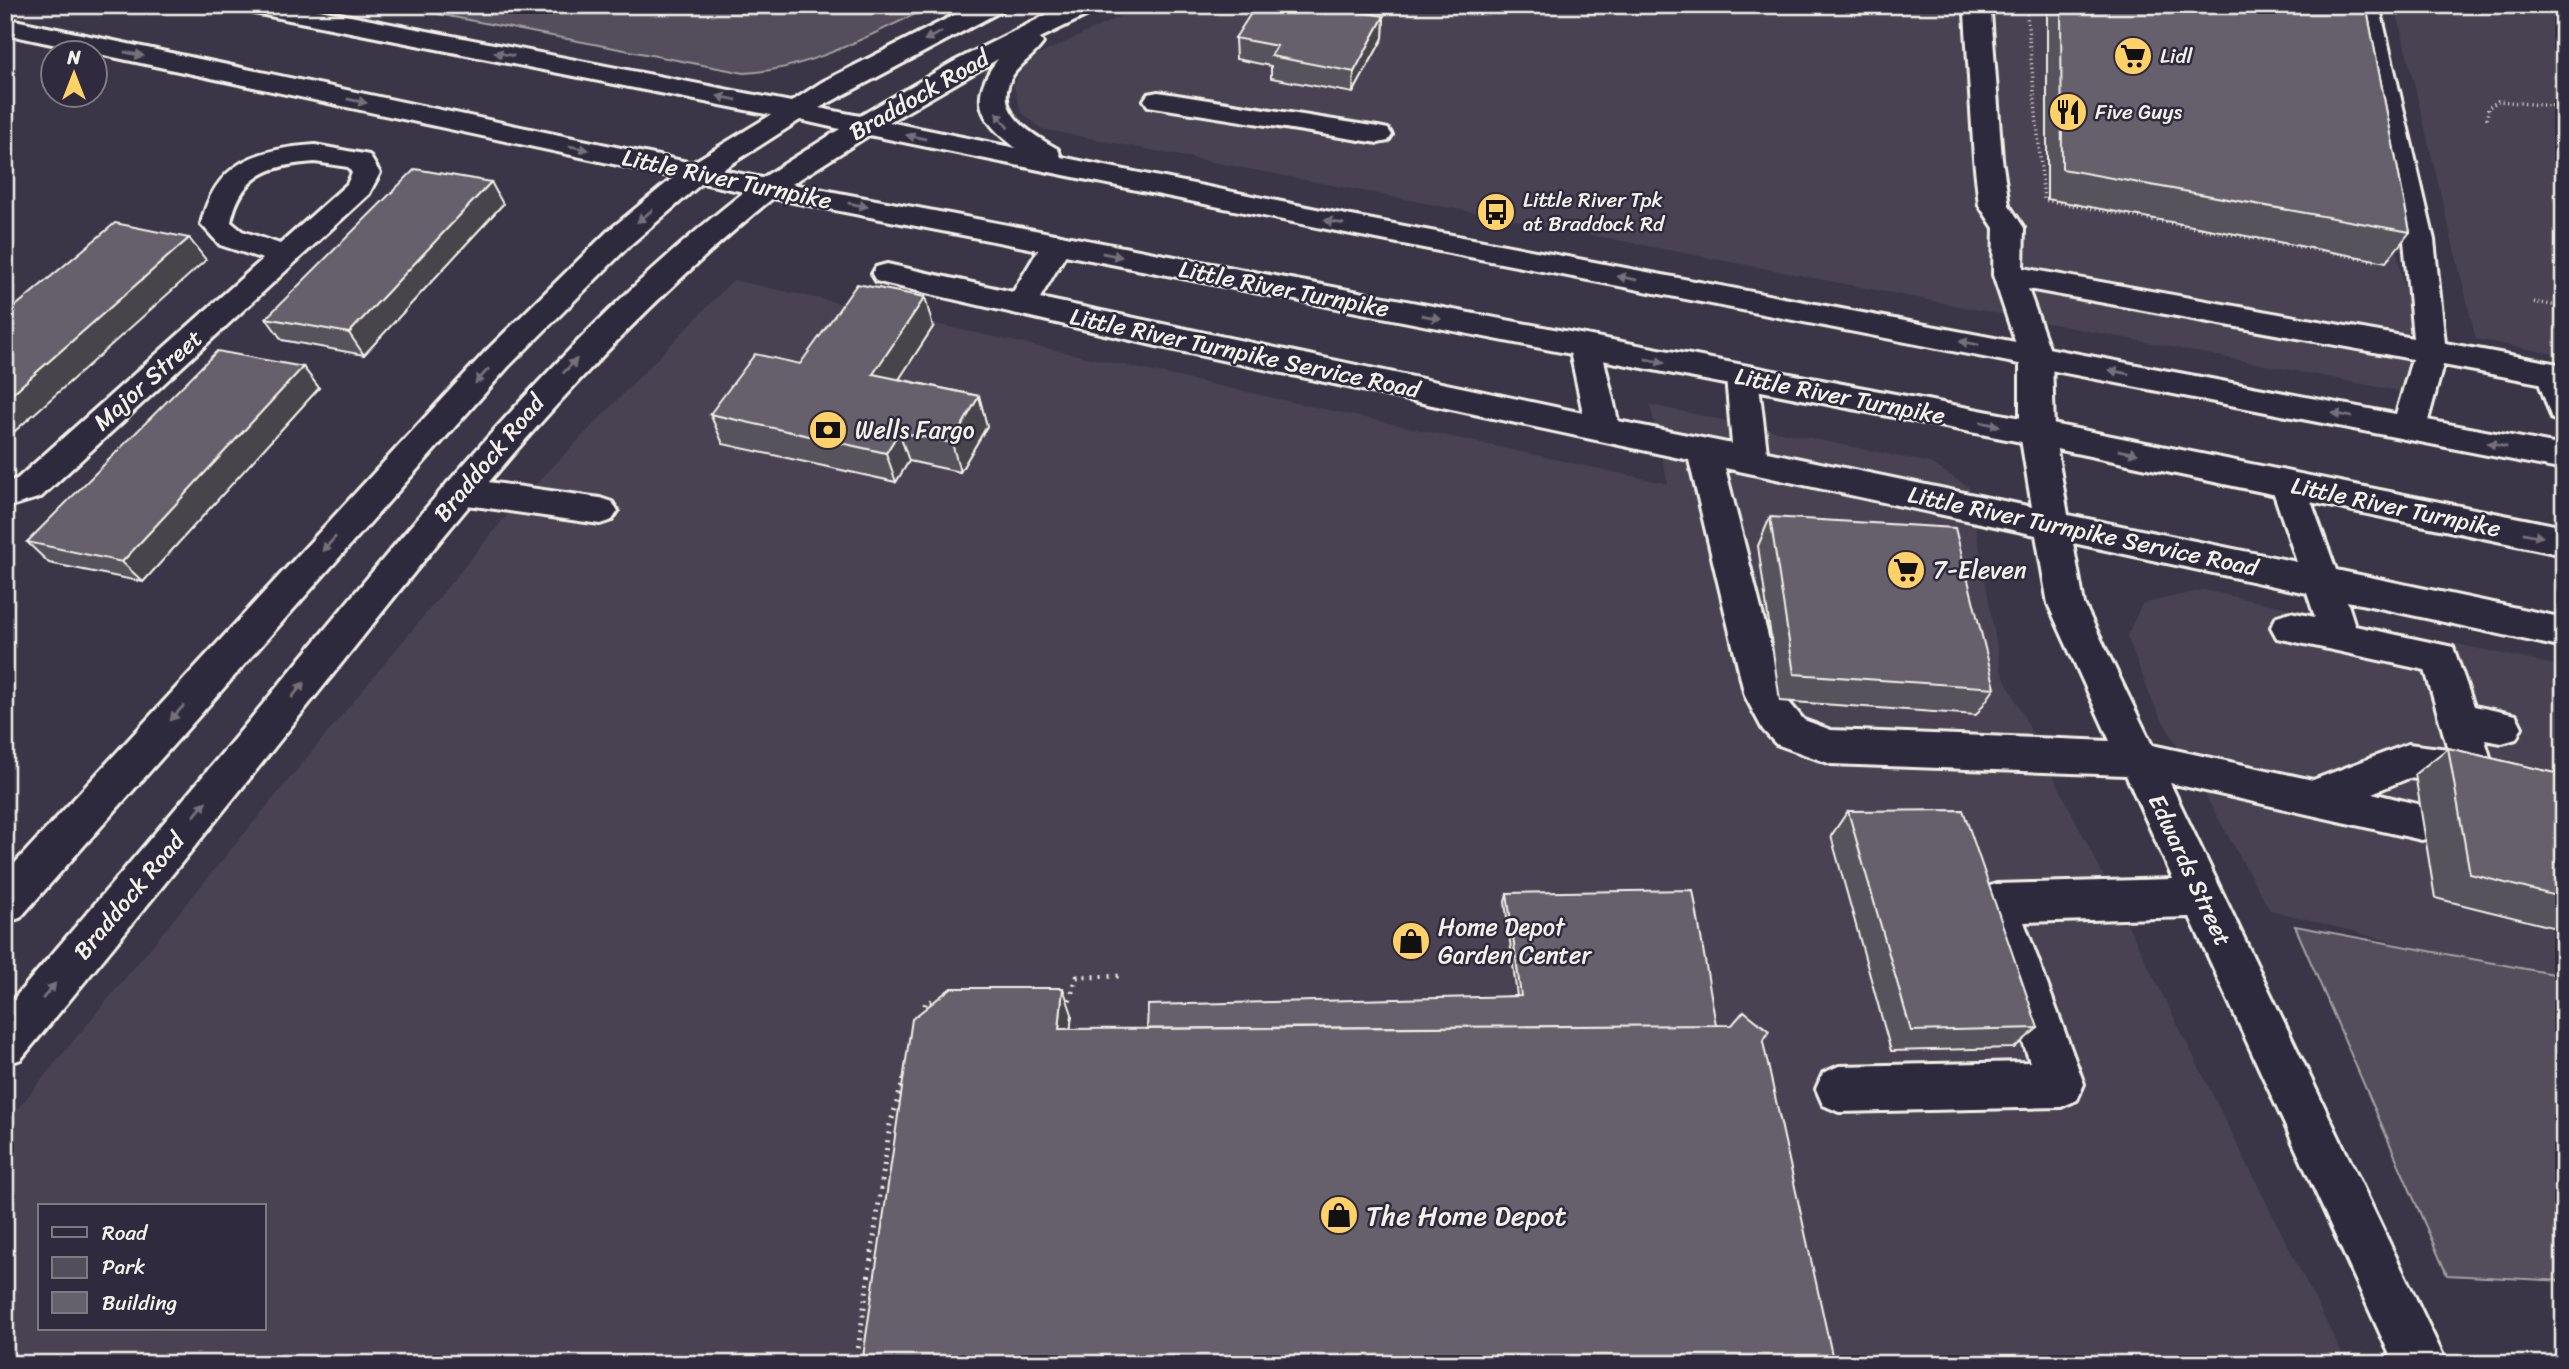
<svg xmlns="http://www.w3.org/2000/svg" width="2569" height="1369" font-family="Sriracha,sans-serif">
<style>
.built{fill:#484352;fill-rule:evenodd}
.green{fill:#534e5c;stroke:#a4a0a2;stroke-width:2}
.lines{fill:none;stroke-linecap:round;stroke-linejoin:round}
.minor-casing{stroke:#f4f1e8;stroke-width:6}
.major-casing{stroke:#f4f1e8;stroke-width:6}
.path-far1{stroke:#f4f1e8;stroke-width:3.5;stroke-dasharray:1 3.5;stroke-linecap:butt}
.path{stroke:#f4f1e8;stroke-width:5;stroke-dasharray:2 6;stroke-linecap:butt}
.minor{fill:#2f2a3d;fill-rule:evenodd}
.major{fill:#2f2a3d;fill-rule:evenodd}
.wall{fill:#57535d;stroke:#f4f1e8;stroke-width:2}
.shaded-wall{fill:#47444c;stroke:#f4f1e8;stroke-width:2}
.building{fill:#65616c;stroke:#f4f1e8;stroke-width:2}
.oneway{fill:#747079}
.labels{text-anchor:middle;stroke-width:5;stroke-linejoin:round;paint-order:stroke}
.far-poi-label{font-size:21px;fill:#f4f1e8;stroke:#2f2a3d;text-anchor:start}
.street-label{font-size:24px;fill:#f4f1e8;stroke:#2f2a3d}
.poi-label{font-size:24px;fill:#f4f1e8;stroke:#2f2a3d;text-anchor:start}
.near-poi-label{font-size:28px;fill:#f4f1e8;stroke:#2f2a3d;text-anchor:start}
</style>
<rect width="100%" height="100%" fill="#3b3647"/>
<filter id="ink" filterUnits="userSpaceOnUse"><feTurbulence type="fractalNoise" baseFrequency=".0143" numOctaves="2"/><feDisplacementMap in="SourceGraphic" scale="14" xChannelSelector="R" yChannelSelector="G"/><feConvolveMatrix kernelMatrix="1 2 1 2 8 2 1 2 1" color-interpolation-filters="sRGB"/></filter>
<g filter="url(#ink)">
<path class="built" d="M1144,5H2349L2425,396L1042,129L1021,112L1013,85L1028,60Z
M2395,5H2564V356L2476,339Z
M733,280L1668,484L1650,405L1930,463L1969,487L2001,671L2347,1364H5V1124L512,509ZM40,1206H264V1329H40Z
M2203,590L2564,667V986L2270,910L2153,703L2127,636L2142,604Z"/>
<path class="green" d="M391,5H935C874,32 812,70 744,73Z
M2295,926L2564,976V1281L2447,1275Z"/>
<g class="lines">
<defs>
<path id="minor" d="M1978,5L1987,8L1991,13L2002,159L2009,205L2024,228L2023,268L2413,338L2404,240L2353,5H2379L2434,240L2445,343L2564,365V423L2552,419L2539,383L2443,365L2426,428L2421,436L2409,440L2397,436L2392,428L2412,359L2028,289L2052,356L2054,433L2068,515L2297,562L2271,485L2276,476L2288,472L2300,476L2305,485L2336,570L2564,618V648L2347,601L2355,626L2453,647L2474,706L2516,715L2522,727L2516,739L2502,743L2485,740L2494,770L2488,782L2474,787L2409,778L2372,793L2437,809L2443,822L2437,835L2422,840L2170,783L2447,1364H2394L2190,917L2024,922L2084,1084L2077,1100L2061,1107L1839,1112L1823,1105L1816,1089L1823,1073L1839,1066L2030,1062L1975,903L1981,889L1996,884L2173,879L2126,775L1831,764L1776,744L1763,730L1745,696L1689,460L1161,347L887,284L876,281L872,274L876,267L887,264L1013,292L1046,237L1057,234L1068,237L1072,244L1040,298L1583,413L1569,347L1574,339L1585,336L1596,339L1601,347L1618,421L1732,444L1726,377L1730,369L1742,366L1754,369L1758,377L1767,452L2032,507L2020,433V356L1993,275L1994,228L1979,205L1974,159L1965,13L1969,8ZM1725,468L2036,535L2048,604L2110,741L1831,730L1804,720L1783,695ZM2073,543L2307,593L2315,617L2290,612L2277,616L2271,627L2277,638L2425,670L2448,749L2408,744L2313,780L2152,745L2084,604Z
M1158,92L1378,127L1388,129L1392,135L1388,141L1378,143L1148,106L1144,100L1148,94Z
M315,145L369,155L380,173L369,194L41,497L5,508V482L17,479L263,259L220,245L201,224C215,162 257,149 315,145ZM315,162L348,167L352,173L347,184L280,244L242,231L231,222C241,174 271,165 315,162Z
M460,478L600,498L612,502L618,511L612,520L600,524L460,504L448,500L443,491L448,482Z"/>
<path id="major" d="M241,5H294L791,102L822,82L974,5H1007L1003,10L819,108L860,116L953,62L1048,14L1068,5H1102L1098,10L1040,38L1043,43C1035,55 1021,63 1013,75C991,111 1031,134 1058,149L1061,157L1341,214L2564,446V470L1341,232L869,135L792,184L2037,421L2564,527V555L2037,445L773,198C599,339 468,504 329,679C228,806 125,933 21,1059L5,1065V1009C110,887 214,764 316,640C448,480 580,320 744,192L702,183L630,245L508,367L20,918L5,923V874L486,351L608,231L674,177L5,34V18L692,163L771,115L254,13L245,10ZM998,59C968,98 979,120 1016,148L889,122ZM800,120L840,129L762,178L722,170Z"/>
</defs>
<use href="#minor" class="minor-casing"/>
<use href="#major" class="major-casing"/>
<path class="path-far1" d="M1485,5L1496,13L1499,5
M2026,5L2044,200L2376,261
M2487,119L2488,108L2498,101L2564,107
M2534,302L2564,307"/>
<path class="path" d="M1064,1004H1068L1077,977L1124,976
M923,1013L926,1001L940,1002
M856,1364L890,1125L905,1075"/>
<use href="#minor" class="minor"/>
<use href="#major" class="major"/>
</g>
<path class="wall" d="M2047,5H2366L2410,232L2386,262L2047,199Z
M1294,14L1384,16L1383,38L1353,93L1271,78V66L1236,59L1235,38Z
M503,204L364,355L282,340L266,318Z
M933,327L899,379L979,396L987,426L960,472L909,461L896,482L723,444L710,414L800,364Z
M303,367L319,388L143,582L49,563L27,542Z
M1770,517L1995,688L1976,715L1780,701L1758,546Z
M2448,748L2564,775V930L2435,898L2415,774Z
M1848,811L2038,1028L2014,1048L1891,1051L1831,836Z
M1507,893L1716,1025L1769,1031L862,1364L1072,1014L1070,1029H1147L1517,996L1505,902Z"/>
<path class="shaded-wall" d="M1384,16L1383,38L1353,93L1354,72Z
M491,182L503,204L364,355L349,333Z
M189,238L206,260L5,440V400Z
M925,297L933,327L883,404L873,374Z
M303,367L319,388L143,582L122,562Z
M979,396L987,426L960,472L952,443Z
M899,432L909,461L896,482L886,453Z
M1063,988L1072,1014L1068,1054L1059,1029Z"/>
<path class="building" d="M1299,5H1323L1384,16L1354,72L1271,56L1277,46L1235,38L1255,7L1294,14Z
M2061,5H2366L2410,232L2062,169Z
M415,169L491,182L349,333L266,318Z
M115,223L189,238L5,400V315Z
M857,284L925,297L873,374L979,396L952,443L899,432L886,453L710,414L755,354L800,364Z
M217,351L303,367L122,562L27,542Z
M1770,517L1955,528L1995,688L1794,674Z
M2448,748L2564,775V898L2470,874Z
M1963,810L2038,1028L1911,1031L1848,811Z
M1693,890L1716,1025L1147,1029L1148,1005L1521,996L1507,893Z
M951,988H1063L1059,1029L1732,1025L1744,1011L1769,1031L1763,1042L1834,1364H862L912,1019Z"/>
<defs><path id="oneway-solid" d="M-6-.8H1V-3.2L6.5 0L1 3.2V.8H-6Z" transform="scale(1.75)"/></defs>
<g class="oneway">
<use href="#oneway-solid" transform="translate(933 36) rotate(154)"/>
<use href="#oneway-solid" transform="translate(134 54) rotate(12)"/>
<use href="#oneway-solid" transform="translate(504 54) rotate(-169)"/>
<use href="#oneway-solid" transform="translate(727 98) rotate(-169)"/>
<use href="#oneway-solid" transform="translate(357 101) rotate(12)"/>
<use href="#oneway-solid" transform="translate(1002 120) rotate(-127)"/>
<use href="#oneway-solid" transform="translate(916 137) rotate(-169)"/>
<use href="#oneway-solid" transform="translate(579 148) rotate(12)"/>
<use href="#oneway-solid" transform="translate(858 205) rotate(11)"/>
<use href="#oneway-solid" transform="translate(645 216) rotate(140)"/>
<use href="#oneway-solid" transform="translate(1334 222) rotate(-169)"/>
<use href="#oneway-solid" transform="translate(1112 255) rotate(11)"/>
<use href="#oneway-solid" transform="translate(1627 278) rotate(-169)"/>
<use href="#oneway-solid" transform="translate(1431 317) rotate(11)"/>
<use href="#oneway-solid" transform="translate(1969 343) rotate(-169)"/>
<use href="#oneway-solid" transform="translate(1655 361) rotate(11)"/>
<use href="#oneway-solid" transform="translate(570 366) rotate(-46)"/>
<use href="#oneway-solid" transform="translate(2119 372) rotate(-169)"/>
<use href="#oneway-solid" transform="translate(482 376) rotate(132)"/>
<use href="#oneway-solid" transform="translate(2342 415) rotate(-169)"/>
<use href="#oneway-solid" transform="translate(1990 424) rotate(11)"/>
<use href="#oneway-solid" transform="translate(2497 445) rotate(-169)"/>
<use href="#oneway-solid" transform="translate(2128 452) rotate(12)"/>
<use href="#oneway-solid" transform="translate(2533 535) rotate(12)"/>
<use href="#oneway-solid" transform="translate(329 544) rotate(132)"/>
<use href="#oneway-solid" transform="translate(298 690) rotate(-51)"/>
<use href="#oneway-solid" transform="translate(177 713) rotate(132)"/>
<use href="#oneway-solid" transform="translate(200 809) rotate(-51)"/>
<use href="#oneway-solid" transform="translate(49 991) rotate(-50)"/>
</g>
</g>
<defs>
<symbol id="supermarket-disc" viewBox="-11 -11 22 22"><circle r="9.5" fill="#ffd166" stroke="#2f2a3d"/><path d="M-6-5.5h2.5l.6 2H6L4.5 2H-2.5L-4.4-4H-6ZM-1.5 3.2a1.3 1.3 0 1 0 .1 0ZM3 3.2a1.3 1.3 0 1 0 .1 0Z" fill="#111"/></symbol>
<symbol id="restaurant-disc" viewBox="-11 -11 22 22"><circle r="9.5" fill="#ffd166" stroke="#2f2a3d"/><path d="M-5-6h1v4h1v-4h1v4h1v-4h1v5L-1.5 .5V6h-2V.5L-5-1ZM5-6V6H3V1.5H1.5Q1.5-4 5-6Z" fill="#111"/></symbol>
<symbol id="bus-disc" viewBox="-11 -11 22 22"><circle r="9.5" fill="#ffd166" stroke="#2f2a3d"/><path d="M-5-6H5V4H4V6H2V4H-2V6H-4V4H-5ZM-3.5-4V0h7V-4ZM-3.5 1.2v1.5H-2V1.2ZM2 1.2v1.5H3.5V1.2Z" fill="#111"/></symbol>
<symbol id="bank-disc" viewBox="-11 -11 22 22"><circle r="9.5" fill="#ffd166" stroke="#2f2a3d"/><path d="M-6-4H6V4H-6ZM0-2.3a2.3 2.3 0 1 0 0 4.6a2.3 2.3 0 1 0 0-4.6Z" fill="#111"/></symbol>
<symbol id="shop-disc" viewBox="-11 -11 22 22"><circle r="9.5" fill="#ffd166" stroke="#2f2a3d"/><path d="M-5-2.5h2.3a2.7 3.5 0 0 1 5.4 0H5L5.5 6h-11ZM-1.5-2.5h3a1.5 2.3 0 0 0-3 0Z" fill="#111"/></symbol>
</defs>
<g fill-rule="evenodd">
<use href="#supermarket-disc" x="2111" y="34" width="44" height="44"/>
<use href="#restaurant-disc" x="2046" y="90" width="44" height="44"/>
<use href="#bus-disc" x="1474" y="190" width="44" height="44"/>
<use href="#bank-disc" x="806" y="408" width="44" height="44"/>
<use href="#supermarket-disc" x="1884" y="548" width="44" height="44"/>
<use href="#shop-disc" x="1389" y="919" width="44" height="44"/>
<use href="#shop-disc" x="1317" y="1193" width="44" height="44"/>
</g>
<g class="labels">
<g class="far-poi-label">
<text x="2160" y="63">Lidl</text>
<text x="2095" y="119">Five Guys</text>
<text x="1523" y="207">Little River Tpk<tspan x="1523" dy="24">at Braddock Rd</tspan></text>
</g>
<g class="street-label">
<text transform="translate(919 95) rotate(-30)" y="8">Braddock Road</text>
<text transform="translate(727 179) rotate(12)" y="8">Little River Turnpike</text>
<text transform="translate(1284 289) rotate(11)" y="8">Little River Turnpike</text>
<text transform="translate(1245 353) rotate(12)" y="8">Little River Turnpike Service Road</text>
<text transform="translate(148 380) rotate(-42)" y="8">Major Street</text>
<text transform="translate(1840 396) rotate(11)" y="8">Little River Turnpike</text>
<text transform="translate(489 458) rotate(-50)" y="8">Braddock Road</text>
<text transform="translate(2396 507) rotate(12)" y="8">Little River Turnpike</text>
<text transform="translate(2083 531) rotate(12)" y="8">Little River Turnpike Service Road</text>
<text transform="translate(2190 870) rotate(65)" y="8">Edwards Street</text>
<text transform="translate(129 896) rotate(-50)" y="8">Braddock Road</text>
</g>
<g class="poi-label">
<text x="855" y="438">Wells Fargo</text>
<text x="1933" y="578">7-Eleven</text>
<text x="1438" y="935">Home Depot<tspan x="1438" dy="28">Garden Center</tspan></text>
</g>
<g class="near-poi-label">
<text x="1366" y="1225">The Home Depot</text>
</g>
</g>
<rect width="2569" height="1369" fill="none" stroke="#2f2a3d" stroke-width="28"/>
<rect x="14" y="14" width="2541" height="1341" fill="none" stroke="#f4f1e8" stroke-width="2.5" filter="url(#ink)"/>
<rect x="38" y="1204" width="228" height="126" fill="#2f2a3d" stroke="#7e7a81" stroke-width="2"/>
<rect x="52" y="1227" width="35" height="10" fill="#2f2a3d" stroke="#7e7a81" stroke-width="2"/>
<text x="102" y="1240" font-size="21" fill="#f4f1e8">Road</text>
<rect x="52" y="1257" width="35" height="21" fill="#534e5c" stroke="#7e7a81" stroke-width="2"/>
<text x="102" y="1274" font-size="21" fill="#f4f1e8">Park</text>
<rect x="52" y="1292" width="35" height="21" fill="#65616c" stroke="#7e7a81" stroke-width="2"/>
<text x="102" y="1310" font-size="21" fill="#f4f1e8">Building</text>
<g transform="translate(74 74)"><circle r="33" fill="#2f2a3d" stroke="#7e7a81" stroke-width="2"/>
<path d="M0-5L12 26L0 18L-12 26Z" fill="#ffd166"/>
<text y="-10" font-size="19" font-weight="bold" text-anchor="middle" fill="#f4f1e8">N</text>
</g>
</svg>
